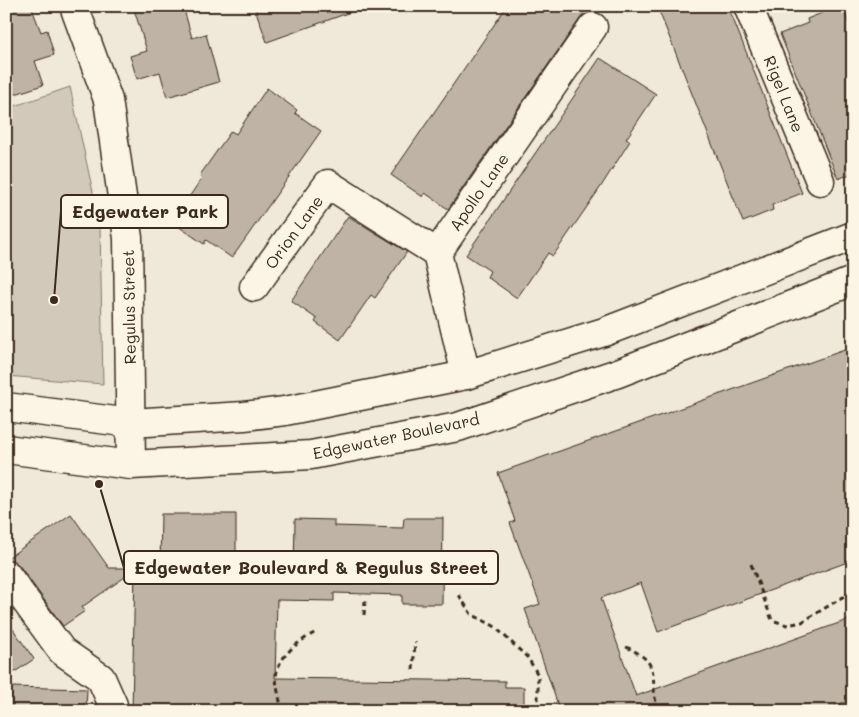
<svg xmlns="http://www.w3.org/2000/svg" width="859" height="717" font-family="Mali,sans-serif">
<style>
.green{fill:#d2c9ba;stroke:#867a6c}
.building{fill:#beb3a4;stroke:#3b2a1e}
.lines{fill:none;stroke-linecap:round;stroke-linejoin:round}
.minor-casing{stroke:#3b2a1e;stroke-width:31}
.major-casing{stroke:#3b2a1e;stroke-width:31}
.path{stroke:#3b2a1e;stroke-width:3;stroke-dasharray:5 4;stroke-linecap:butt}
.minor{stroke:#fcf5e5;stroke-width:28}
.major{stroke:#fcf5e5;stroke-width:28}
.labels{text-anchor:middle;stroke-width:4;stroke-linejoin:round;paint-order:stroke}
.street-label{font-size:16px;fill:#3b2a1e;stroke:#fcf5e5}
.leader{fill:none;stroke:#3b2a1e;stroke-width:2}
.callout-dot{fill:#3b2a1e;stroke:#fcf5e5;stroke-width:2}
.callout{fill:#fcf5e5;stroke:#3b2a1e;stroke-width:2}
.callout-label{font-size:18px;text-anchor:middle;font-weight:bold;fill:#3b2a1e}
</style>
<rect width="100%" height="100%" fill="#f0e9d9"/>
<filter id="ink" filterUnits="userSpaceOnUse"><feTurbulence type="fractalNoise" baseFrequency=".02" numOctaves="2"/><feDisplacementMap in="SourceGraphic" scale="10" xChannelSelector="R" yChannelSelector="G"/><feConvolveMatrix kernelMatrix="1 2 1 2 8 2 1 2 1" color-interpolation-filters="sRGB"/></filter>
<g filter="url(#ink)">
<path class="green" d="M70,87L100,224L103,384L6,376V109Z"/>
<path class="building" d="M6,6H31L41,32L47,30L54,55L35,61L43,85L6,97Z
M133,6H183L192,38L206,34L219,82L167,97L160,72L137,79L130,56L147,51Z
M254,6H358L359,9L267,42Z
M507,6H573L584,13L448,209L425,193L423,197L391,175Z
M657,6H728L802,193L772,205L773,210L743,222Z
M839,6H842L853,34V173L838,179L780,34L808,23L807,19Z
M600,58L656,94L626,139L630,141L600,188L553,256L548,253L517,298L487,277L490,271L466,255Z
M267,88L297,110L295,113L321,131L232,258L206,240L204,244L172,222L202,178L200,175L231,131L236,134Z
M348,216L407,252L375,298L371,295L340,340L315,322L317,319L291,301Z
M853,347V560L658,632L641,583L601,598L636,696L853,618V699L821,711H560L525,609L540,604L510,523L515,521L498,473Z
M71,514L109,568H160L161,514H236V571L294,572L295,519L334,520V526L403,528L404,518H443L442,604H402V595L334,593V601L277,600L275,678L505,681V687H524V711H132L135,570L82,607L85,611L63,626L19,565L6,559Z
M6,619L34,659L6,678Z
M11,687L87,689L86,711H11Z"/>
<g class="lines">
<defs>
<path id="minor" d="M74,6L108,100L128,238L131,465
M748,6L820,181
M254,287L328,184L437,253
M466,375L437,253L593,27
M6,574L62,651L101,678L113,705V711"/>
<path id="major" d="M6,407L131,423L244,416L285,411L466,375L604,332L853,236
M6,449L131,465L311,455L458,427L618,373L853,281"/>
</defs>
<use href="#minor" class="minor-casing"/>
<use href="#major" class="major-casing"/>
<path class="path" d="M751,564L772,620L787,625L802,622L853,591
M459,595L471,614L494,626L528,658L538,675V711
M364,615L365,600
M626,647C667,665 646,680 659,711
M413,670L415,642
M282,711C280,701 277,689 276,679C276,657 299,641 316,632"/>
<use href="#minor" class="minor"/>
<use href="#major" class="major"/>
</g>
</g>
<g class="labels">
<g class="street-label">
<text transform="translate(784 94) rotate(68)" y="6">Rigel Lane</text>
<text transform="translate(479 192) rotate(-55)" y="6">Apollo Lane</text>
<text transform="translate(294 232) rotate(-54)" y="6">Orion Lane</text>
<text transform="translate(129 307) rotate(-91)" y="6">Regulus Street</text>
<text transform="translate(396 436) rotate(-12)" y="6">Edgewater Boulevard</text>
</g>
</g>
<path class="leader" d="M54 300L61 211M99 484L124 568"/>
<g class="callout-dot">
<circle cx="54" cy="300" r="5"/>
<circle cx="99" cy="484" r="5"/>
</g>
<g class="callout">
<rect x="61" y="195" width="167" height="33" rx="5"/>
<rect x="124" y="551" width="374" height="33" rx="5"/>
</g>
<g class="callout-label">
<text x="145" y="218">Edgewater Park</text>
<text x="311" y="574">Edgewater Boulevard &amp; Regulus Street</text>
</g>
<rect width="859" height="717" fill="none" stroke="#fcf5e5" stroke-width="25"/>
<rect x="12" y="12" width="834" height="692" fill="none" stroke="#3b2a1e" stroke-width="2" filter="url(#ink)"/>
</svg>
